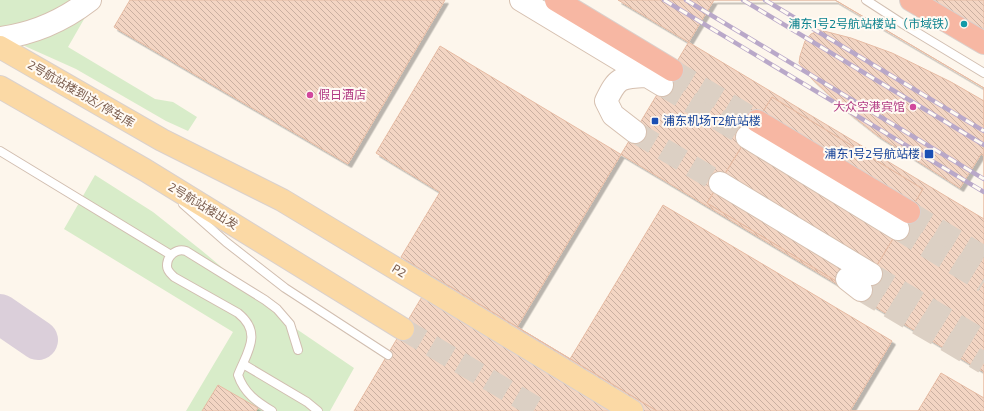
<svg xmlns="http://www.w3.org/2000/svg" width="984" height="411" font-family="'Exo 2','Noto Sans SC',sans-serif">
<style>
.green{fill:#d8ecc9}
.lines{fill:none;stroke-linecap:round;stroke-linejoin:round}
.taxiway{stroke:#dbcfda;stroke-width:40}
.building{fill:url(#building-back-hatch);stroke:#e6bba3;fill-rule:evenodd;filter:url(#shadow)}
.secondary-tunnel{stroke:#dcd0c4;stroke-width:22;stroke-dasharray:22 11;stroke-linecap:butt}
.primary-tunnel{stroke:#dcd0c4;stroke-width:22;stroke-dasharray:22 11;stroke-linecap:butt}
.highway-tunnel{stroke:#dcd0c4;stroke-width:22;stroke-dasharray:22 11;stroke-linecap:butt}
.lane-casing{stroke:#d1beb0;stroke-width:10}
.secondary-casing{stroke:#d6c0b0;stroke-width:24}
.primary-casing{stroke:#dad1cd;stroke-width:24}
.highway-casing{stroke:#dad1cd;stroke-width:24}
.lane{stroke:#fff;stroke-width:8}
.secondary{stroke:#fff;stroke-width:22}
.primary{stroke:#fbd9a5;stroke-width:22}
.highway{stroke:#f7b7a3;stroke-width:22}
.rail-casing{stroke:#b9a8c9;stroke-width:4.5}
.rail{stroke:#fffaf3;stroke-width:3;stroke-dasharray:9;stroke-linecap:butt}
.culture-dot{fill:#0f9aa8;stroke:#fffaf3;stroke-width:1.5}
.hotel-dot{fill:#d1479c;stroke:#fffaf3;stroke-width:1.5}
.transit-dot{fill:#1a4fb4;stroke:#fffaf3;stroke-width:1.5}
.labels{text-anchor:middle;stroke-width:4;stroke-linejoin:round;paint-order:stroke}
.culture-label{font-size:12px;fill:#0d838f;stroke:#fffaf3;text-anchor:end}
.street-label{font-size:12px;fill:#7a5c4d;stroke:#fffaf3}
.hotel-label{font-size:12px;fill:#b23c85;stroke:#fffaf3;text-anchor:start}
.transit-label{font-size:12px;fill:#164399;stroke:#fffaf3;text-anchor:start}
</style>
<defs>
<pattern id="building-back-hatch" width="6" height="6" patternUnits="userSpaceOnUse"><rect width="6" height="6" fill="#f3d5c3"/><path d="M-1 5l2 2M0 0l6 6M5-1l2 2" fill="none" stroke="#cab0a1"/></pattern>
<filter id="shadow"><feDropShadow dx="3.5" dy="3.5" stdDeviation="0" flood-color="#0004"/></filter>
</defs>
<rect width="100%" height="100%" fill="#fdf6ec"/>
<path class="green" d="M0,0H95L68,47L155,99L173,102L197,117L188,131L166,121L76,69L18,43L0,32Z
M95,175L153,212L201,250L295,328L354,368L330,411H186L233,332L64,229Z"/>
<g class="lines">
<path class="taxiway" d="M0,314L38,340"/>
</g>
<path class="building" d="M130,0H445L348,164L114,27Z
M618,0H835L984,88V219Z
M714,0H835L984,88V398L941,373L918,411H850L892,341L663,205L570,359L517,327ZM772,97L923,189L859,295L707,203Z
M905,0H984V47Z
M820,30L851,38L892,53L951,82L984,101V156L981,154L960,188L877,135L849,113L812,79L799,63L800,56L805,41L811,34Z
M440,46L984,372V411H657L401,257L440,192L376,153Z
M772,97L923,189L859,295L707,203Z
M448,285L517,327L657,411H354L426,290L439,298Z
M218,385L258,408L256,411H202Z"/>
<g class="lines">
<path class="secondary-tunnel" d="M662,85L747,137
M635,132L720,183
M898,229L984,282
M871,274L984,341
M861,290L984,363"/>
<path class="primary-tunnel" d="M403,329L542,411"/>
<path class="highway-tunnel" d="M672,70L757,121
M909,212L984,257"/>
<defs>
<path id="lane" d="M866,0L903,24L984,73
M0,151L171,255
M183,204L226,242L285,288L388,355
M243,364L307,402L318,411
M272,411C257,402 244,393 238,375C247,352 263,333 238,313L174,277C171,274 167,271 167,266C167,255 177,248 186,251L265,300L277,309L290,324L298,350"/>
<path id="secondary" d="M521,0L662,85
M0,38C32,34 64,20 90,0
M635,132L613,115L606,101C617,78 620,77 645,76
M747,137L898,229
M720,183L871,274
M847,279L861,290"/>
<path id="primary" d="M0,47L162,140L282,200L632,411
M0,87L145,170L403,329"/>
<path id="highway" d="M556,0L672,70
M911,0L984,43
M757,121L909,212"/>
</defs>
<use href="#lane" class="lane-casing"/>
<use href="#secondary" class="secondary-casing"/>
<use href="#primary" class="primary-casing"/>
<use href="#highway" class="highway-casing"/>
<use href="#lane" class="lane"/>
<use href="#secondary" class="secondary"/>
<use href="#primary" class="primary"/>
<use href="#highway" class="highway"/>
<defs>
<path id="rail" d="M664,0L984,192
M686,0L984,179
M743,0L984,145
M765,0L984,131"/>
</defs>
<use href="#rail" class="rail-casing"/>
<use href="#rail" class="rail"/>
</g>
<circle class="culture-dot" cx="964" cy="24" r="4"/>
<g class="hotel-dot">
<circle cx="310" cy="95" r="4"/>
<circle cx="913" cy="107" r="4"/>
</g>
<g class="transit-dot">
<rect x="651" y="117" width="8" height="8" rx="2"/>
<rect x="924" y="149" width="10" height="10" rx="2"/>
</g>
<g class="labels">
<g class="culture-label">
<text x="956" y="28">浦东1号2号航站楼站（市域铁）</text>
</g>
<g class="street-label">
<text transform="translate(81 94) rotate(30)" y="4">2号航站楼到达/停车库</text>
<text transform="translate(203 206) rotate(31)" y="4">2号航站楼出发</text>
<text transform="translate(399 271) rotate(31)" y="4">P2</text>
</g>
<g class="hotel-label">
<text x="318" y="99">假日酒店</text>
<text x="905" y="111" text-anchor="end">大众空港宾馆</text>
</g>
<g class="transit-label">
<text x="663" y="125">浦东机场T2航站楼</text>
<text x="920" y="158" text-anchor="end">浦东1号2号航站楼</text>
</g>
</g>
</svg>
